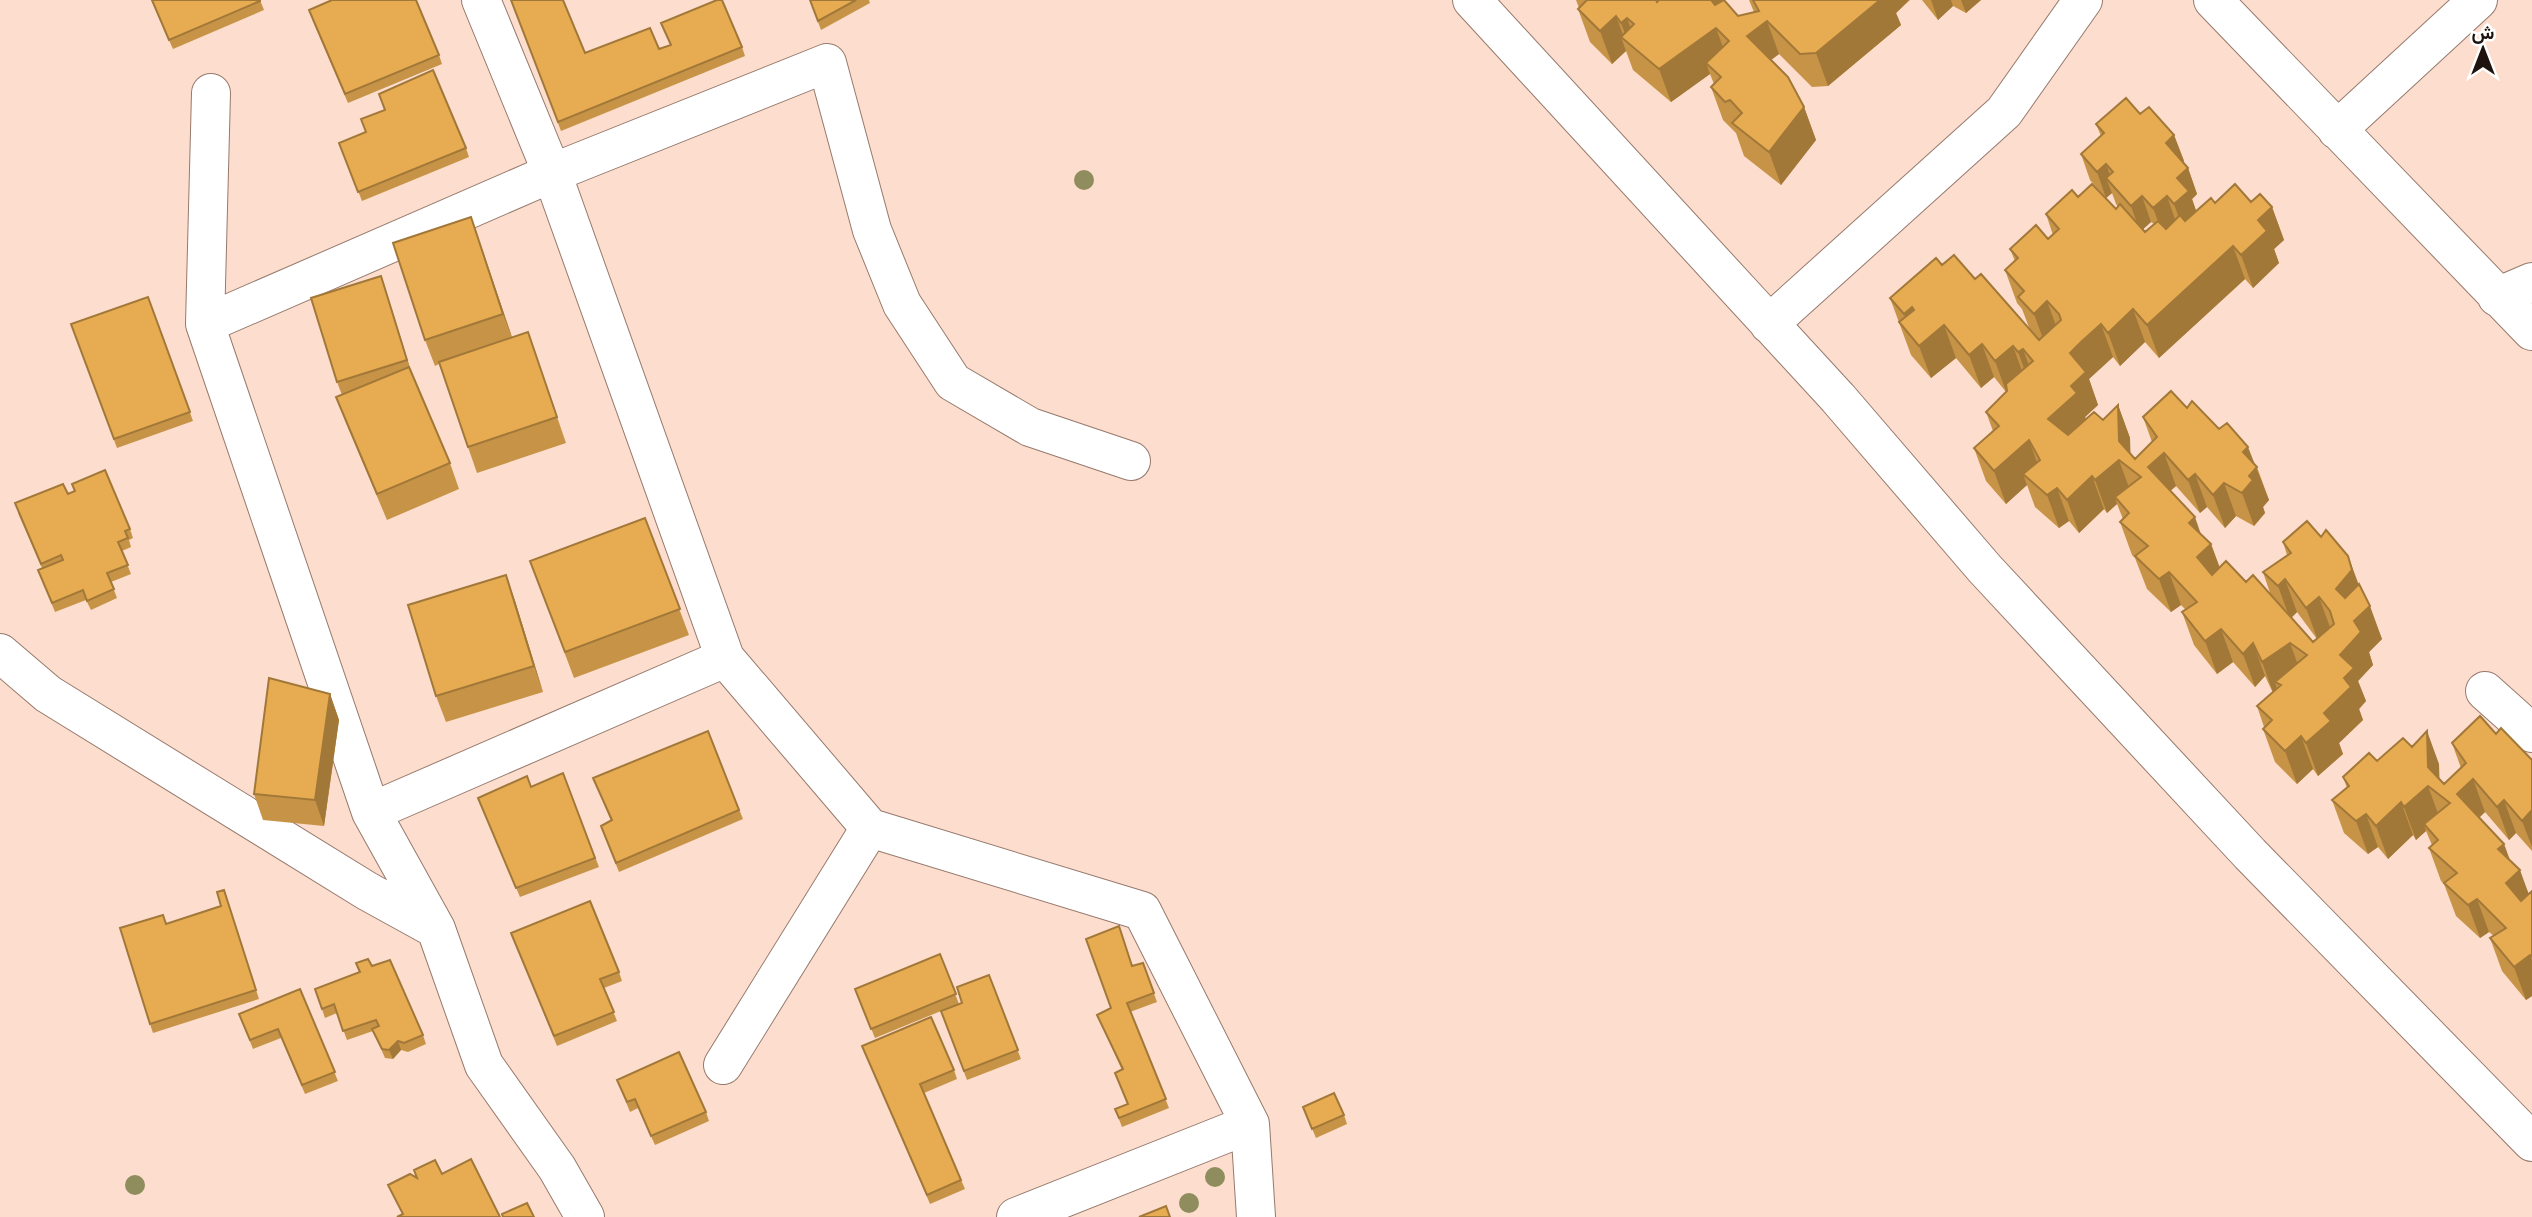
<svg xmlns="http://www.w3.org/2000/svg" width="2532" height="1217" font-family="Barlow,Vazirmatn,sans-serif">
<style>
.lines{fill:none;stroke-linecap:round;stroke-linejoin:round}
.minor-casing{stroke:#967a6d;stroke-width:40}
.minor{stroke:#fff;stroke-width:38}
.tree{fill:#8f8c5d}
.wall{fill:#c79447;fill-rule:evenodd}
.shaded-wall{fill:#a27839}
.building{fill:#e7ac52;stroke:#a27839;stroke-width:2}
</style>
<rect width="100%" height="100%" fill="#fcddce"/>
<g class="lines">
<defs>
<path id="minor" d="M481,0L552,173L725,658
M1472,0L1838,398L1985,569L2250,854L2532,1142
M2213,0L2532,331
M211,93L205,324L371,812L436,929L484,1065L557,1168L585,1217
M2337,130L2478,0
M2497,297L2532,282
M205,324L552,173L827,63L872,230L902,304L953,382L1030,427L1131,461
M1769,324L2004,112L2083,0
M0,653L48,694L367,891L436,929
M2485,691L2532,733
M371,812L725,658L870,828L723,1065
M870,828L1142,911L1250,1124L1256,1217
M1016,1217L1250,1124"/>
</defs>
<use href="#minor" class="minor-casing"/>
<use href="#minor" class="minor"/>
</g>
<g class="tree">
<circle cx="1084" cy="180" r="10"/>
<circle cx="1215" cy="1177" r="10"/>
<circle cx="135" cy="1185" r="10"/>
<circle cx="1189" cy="1203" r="10"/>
</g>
<path class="wall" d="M151,0H260L264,10L173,49Z
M511,0L585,53L659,49L742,47L745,56L561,131Z
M810,0H869L870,3L821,30Z
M1576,0H1724L1738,16L1754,12L1749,0H1910L1896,13L1901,25L1828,86L1812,87L1779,54L1771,60L1804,107L1816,140L1781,185L1744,156L1736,133L1723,120L1711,87L1714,84L1710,74L1671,102L1633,70L1626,51L1612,64L1590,42L1578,9L1579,8Z
M1922,0H1981L1966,13L1953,6L1938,20Z
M312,19L439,55L442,64L348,103Z
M2140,114L2174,135L2184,161L2183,162L2188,168L2197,194L2192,199L2196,211L2215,203L2251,202L2272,207L2284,240L2274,249L2279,263L2253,288L2245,279L2159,358L2145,342L2120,366L2113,357L2089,379L2098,405L2085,417L2086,419L2103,420L2118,405L2130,438V453L2135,459L2152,442L2143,417L2187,408L2255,465L2257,467L2269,500L2263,507L2265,513L2254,526L2236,516L2225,528L2207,507L2200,513L2176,486L2170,491L2201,535L2211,544L2220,568L2271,596L2263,572L2287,555L2283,542L2321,537L2348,556L2359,585L2382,639L2369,652L2373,665L2358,681L2366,701L2359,709L2363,720L2339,743L2343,754L2318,776L2313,769L2297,784L2275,762L2263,729L2264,727L2257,706L2273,693L2265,676L2255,687L2233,662L2217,674L2194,645L2182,612L2186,610L2181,605L2171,612L2147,589L2135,558L2132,555L2120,522L2123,519L2117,504L2107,513L2104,509L2079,533L2069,521L2059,528L2035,507L2027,485L2006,504L1986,481L1974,448L1993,431L1986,412L2006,392L1994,377L1981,388L1956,358L1931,378L1911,355L1890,298L1942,265L1975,279L2030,330L2022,309L2017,303L2005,270L2015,261L2010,249L2048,239L2053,235L2046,214L2078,197L2116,209L2118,207L2116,204L2112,193L2106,198L2090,180L2081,154L2101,136L2096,124ZM2151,222L2154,224L2145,232L2143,229ZM2297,612L2317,639L2313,642L2291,618Z
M339,143L466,148L469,157L362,201Z
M480,243L512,337L528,332L566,443L477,473L439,364L435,366L425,340Z
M381,276L412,374L450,463L459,489L387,520L346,423L336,397L342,395L337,382Z
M148,297L193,421L117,448L71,324Z
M68,494L130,529L133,538L129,540L131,547L122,551L131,574L111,582L117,598L91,610L86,600L55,612L38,570L42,568L18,513Z
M645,518L689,635L574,678L530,561Z
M515,601L543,692L446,722L436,696Z
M330,694L339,720L324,826L263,820L254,794Z
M708,731L743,819L619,872L604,835L611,821L593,778Z
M2496,734L2532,760V851L2516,833L2509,840L2485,812L2479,818L2504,844L2510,860L2529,894L2532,891V996L2526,1000L2502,971L2490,938L2494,936L2489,932L2480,938L2456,916L2444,884L2441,881L2429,848L2432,845L2426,831L2416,840L2413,835L2388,859L2378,847L2368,854L2344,833L2332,800L2347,788L2343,777L2377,761L2412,747L2439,764V779L2444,784L2461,768L2452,743Z
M563,773L599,867L520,897L478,798L531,787Z
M227,899L259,999L153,1033L150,1024L166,924L221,906Z
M515,942L619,972L622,981L604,988L617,1021L557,1046Z
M940,954L959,1004L962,1003L989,975L1021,1059L967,1080L941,1011L875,1038L855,989Z
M356,963L372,966L423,1035L426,1044L408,1052L401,1050L393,1059L385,1058L373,1031L347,1040L337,1013L325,1018L315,989L359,972Z
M1143,963L1157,1002L1130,1012L1169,1108L1122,1127L1115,1109L1128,1104L1122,1070L1097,1015L1111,1008L1132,966Z
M300,989L338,1081L305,1094L281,1038L253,1049L239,1014Z
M862,1046L954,1070L957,1079L924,1093L965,1189L930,1204Z
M617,1080L706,1112L709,1121L655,1145L638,1108L630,1112Z
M1303,1107L1344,1115L1347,1124L1316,1138Z"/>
<path class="shaded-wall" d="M1709,0H1724L1720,9Z
M1880,0H1909L1896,13L1901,25L1828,86L1816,53Z
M1931,0H1951L1953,6L1938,20Z
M1961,0H1981L1966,13Z
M1616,16L1625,40L1621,37L1626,51L1612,64L1600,31Z
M1627,18L1639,51L1629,44L1621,23Z
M1767,21L1779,54L1759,69L1747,36Z
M1716,28L1728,61L1706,63L1710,74L1671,102L1659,69Z
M1804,107L1816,140L1781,185L1769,152Z
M2174,135L2184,161L2175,169L2166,143Z
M2106,164L2115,188L2106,178L2112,193L2106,198L2097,172Z
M2188,168L2197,194L2192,199L2198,216L2183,230L2174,204L2177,178Z
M2142,196L2151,222L2140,232L2131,206Z
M2167,196L2176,222L2163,234L2153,208Z
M2272,207L2284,240L2274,249L2279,263L2253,288L2241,255L2258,220Z
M471,217L480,243L513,340L503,314Z
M2233,246L2245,279L2159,358L2147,325Z
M381,276L387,294L413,378L407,360Z
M2047,301L2059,334L2046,347L2034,314Z
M1912,307L1924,340L1912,337L1904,314Z
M2133,309L2145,342L2120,366L2108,333Z
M2101,324L2113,357L2089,379L2098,405L2085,417L2089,426L2060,452L2048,419L2071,386L2070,353Z
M1944,325L1956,358L1931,378L1919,346Z
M1982,344L1994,377L1981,388L1969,355Z
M2013,346L2025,379L2007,394L1995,361Z
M2023,349L2035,382L2030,385L2018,352Z
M2118,405L2130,438L2131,469L2119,441Z
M2029,440L2041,473L2023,474L2027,485L2006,504L1994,471Z
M2248,447L2269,500L2263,507L2265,513L2254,526L2242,493L2243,452Z
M2164,453L2176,486L2160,500L2148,467Z
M2119,460L2131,493L2115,497L2117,504L2107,513L2095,480Z
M2195,474L2207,507L2200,513L2188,480Z
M2092,476L2104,509L2079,533L2067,500Z
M2224,483L2236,516L2225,528L2213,495Z
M2057,488L2069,521L2059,528L2047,495Z
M2195,517L2206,549L2211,544L2223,577L2209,590L2197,557L2189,523Z
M2348,556L2360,589L2348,622L2336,589Z
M2169,572L2181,605L2171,612L2159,579Z
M506,575L515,601L543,692L534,666Z
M2285,579L2297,612L2290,619L2278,586Z
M2319,597L2331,630L2318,641L2306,608Z
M2370,606L2382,639L2369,652L2373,665L2358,681L2366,701L2359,709L2363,720L2339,743L2343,754L2318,776L2306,743L2344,678L2340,655L2354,621Z
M2221,629L2233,662L2217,674L2205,641Z
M2253,643L2265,676L2255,687L2243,654Z
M2290,643L2302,676L2281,685L2275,682L2278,692L2274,695L2262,662Z
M330,694L339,720L324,826L315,800Z
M2427,731L2439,764L2440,795L2428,767Z
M2301,736L2313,769L2297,784L2285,751Z
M2473,779L2485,812L2469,827L2457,794Z
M2428,786L2440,819L2424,824L2426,831L2416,840L2404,807Z
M2504,800L2516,833L2509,840L2497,807Z
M2401,802L2413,835L2388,859L2376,826Z
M2532,810V847L2522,821Z
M2366,814L2378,847L2368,854L2356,821Z
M2504,844L2515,875L2520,870L2532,903L2518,916L2506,883L2498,849Z
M2477,899L2489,932L2480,938L2468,905Z
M2530,955L2532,960V996L2526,1000L2514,967Z
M398,1041L401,1050L393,1059L389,1050Z"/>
<path class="building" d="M152,0H260V1L169,40Z
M332,0H416L439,55L345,94L309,10Z
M511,0H563L585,53L650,28L659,49L671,45L661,23L717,0H722L742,47L558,122Z
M810,0H856L818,21Z
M1587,0H1656L1657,2L1659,0H1711L1715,5L1724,0L1738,16L1759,11L1753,0H1880L1816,53L1800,54L1767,21L1747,36L1788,77L1804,107L1769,152L1732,123L1742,113L1730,100L1725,102L1711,87L1721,77L1706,63L1729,41L1716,28L1659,69L1621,37L1634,24L1627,18L1621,23L1616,16L1600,31L1578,9Z
M433,70L466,148L358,192L339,143L366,132L361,119L385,110L379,94Z
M2126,98L2140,114L2149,107L2174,135L2166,143L2188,168L2177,178L2189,191L2174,204L2167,196L2153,208L2142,196L2131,206L2106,178L2113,172L2106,164L2097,172L2081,154L2104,133L2096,124Z
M2092,184L2116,209L2120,204L2145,232L2158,221L2166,229L2180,215L2185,221L2211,198L2215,203L2235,184L2251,202L2260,194L2272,207L2258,220L2267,231L2241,255L2233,246L2147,325L2133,309L2108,333L2101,324L2081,342L2070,353L2086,372L2071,386L2077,393L2048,419L2068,435L2094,412L2103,420L2118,405L2119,441L2135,459L2157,437L2143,417L2171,391L2187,408L2192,401L2219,429L2227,423L2248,447L2243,452L2257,467L2249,476L2253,480L2242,493L2224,483L2213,495L2195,474L2188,480L2164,453L2148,467L2195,517L2189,523L2211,544L2197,557L2212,575L2226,561L2246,582L2253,575L2313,642L2334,624L2330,611L2319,597L2306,608L2285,579L2278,586L2263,572L2291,553L2283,542L2307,521L2321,537L2326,530L2348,556L2352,570L2336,589L2345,598L2359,584L2370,606L2354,621L2361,632L2340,655L2354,668L2344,678L2351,687L2324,713L2331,721L2306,743L2301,736L2285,751L2263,729L2272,720L2257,706L2281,685L2275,682L2307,655L2290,643L2262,662L2253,643L2243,654L2221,629L2205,641L2182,612L2197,602L2169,572L2159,579L2135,556L2148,546L2120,522L2129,513L2115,497L2141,477L2119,460L2095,480L2092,476L2067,500L2057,488L2047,495L2023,474L2040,460L2029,440L1994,471L1974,448L1999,426L1986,412L2007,391L2006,384L2033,361L2023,349L2018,352L2013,346L1995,361L1982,344L1969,355L1944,325L1919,346L1899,322L1914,310L1912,307L1904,314L1890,298L1936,258L1942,265L1954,255L1975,279L1981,274L2039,340L2061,320L2059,314L2047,301L2034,314L2018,297L2024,291L2005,270L2018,258L2010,249L2036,225L2048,239L2059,229L2046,214L2072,190L2078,197Z
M471,217L503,314L425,340L393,243Z
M381,276L407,360L337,382L311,298Z
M148,297L190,412L114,439L71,324Z
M528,332L557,417L468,447L439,362Z
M409,367L450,463L377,494L336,397Z
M105,470L130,529L125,531L128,538L118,542L128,565L107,573L114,589L87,601L83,590L52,603L38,570L63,560L61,555L41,564L15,503L63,484L68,494L75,491L72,484Z
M645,518L680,609L565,652L530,561Z
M506,575L534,666L436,696L408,605Z
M269,678L330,694L315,800L254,794Z
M2480,716L2496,734L2501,728L2532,760V810L2522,821L2504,800L2497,807L2473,779L2457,794L2504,844L2498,849L2520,870L2506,883L2521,901L2532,891V957L2530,955L2514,967L2490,938L2506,928L2477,899L2468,905L2444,883L2457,873L2429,848L2438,840L2424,824L2450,803L2428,786L2404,807L2401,802L2376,826L2366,814L2356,821L2332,800L2349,786L2343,777L2369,753L2377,761L2403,738L2412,747L2427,731L2428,767L2444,784L2466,763L2452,743Z
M708,731L739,810L616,863L601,826L612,820L593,778Z
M563,773L595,858L516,888L478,798L527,776L531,787Z
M224,890L256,990L150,1024L120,928L163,915L166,924L221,906L217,892Z
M590,901L619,972L600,979L614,1012L554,1036L511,933Z
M1119,926L1132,966L1143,963L1154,993L1127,1003L1166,1099L1119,1118L1115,1109L1128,1104L1115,1073L1123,1069L1097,1015L1111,1008L1086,939Z
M940,954L956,994L871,1029L855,989Z
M368,959L372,966L390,960L423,1035L404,1043L398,1041L389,1050L382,1049L372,1029L379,1026L376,1020L343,1031L334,1004L322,1009L315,989L360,972L356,963Z
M989,975L1018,1050L964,1071L941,1011L962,1003L957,987Z
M300,989L335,1072L302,1085L278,1029L250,1040L239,1014Z
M931,1017L954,1070L920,1084L961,1180L927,1195L862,1046Z
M679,1052L706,1112L651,1136L635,1099L627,1102L617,1080Z
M1334,1093L1344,1115L1312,1129L1303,1107Z
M471,1159L500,1217H397L403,1214L388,1185L410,1174L417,1178L414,1170L435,1160L442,1174Z
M527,1203L534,1217H503L502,1214Z
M1166,1206L1170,1217H1139Z"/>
<g transform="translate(2483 49)" stroke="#ffffff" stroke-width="5" paint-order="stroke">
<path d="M0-5L12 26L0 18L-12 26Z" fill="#1e130e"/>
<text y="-10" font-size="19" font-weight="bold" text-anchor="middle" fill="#1e130e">ش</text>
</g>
</svg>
